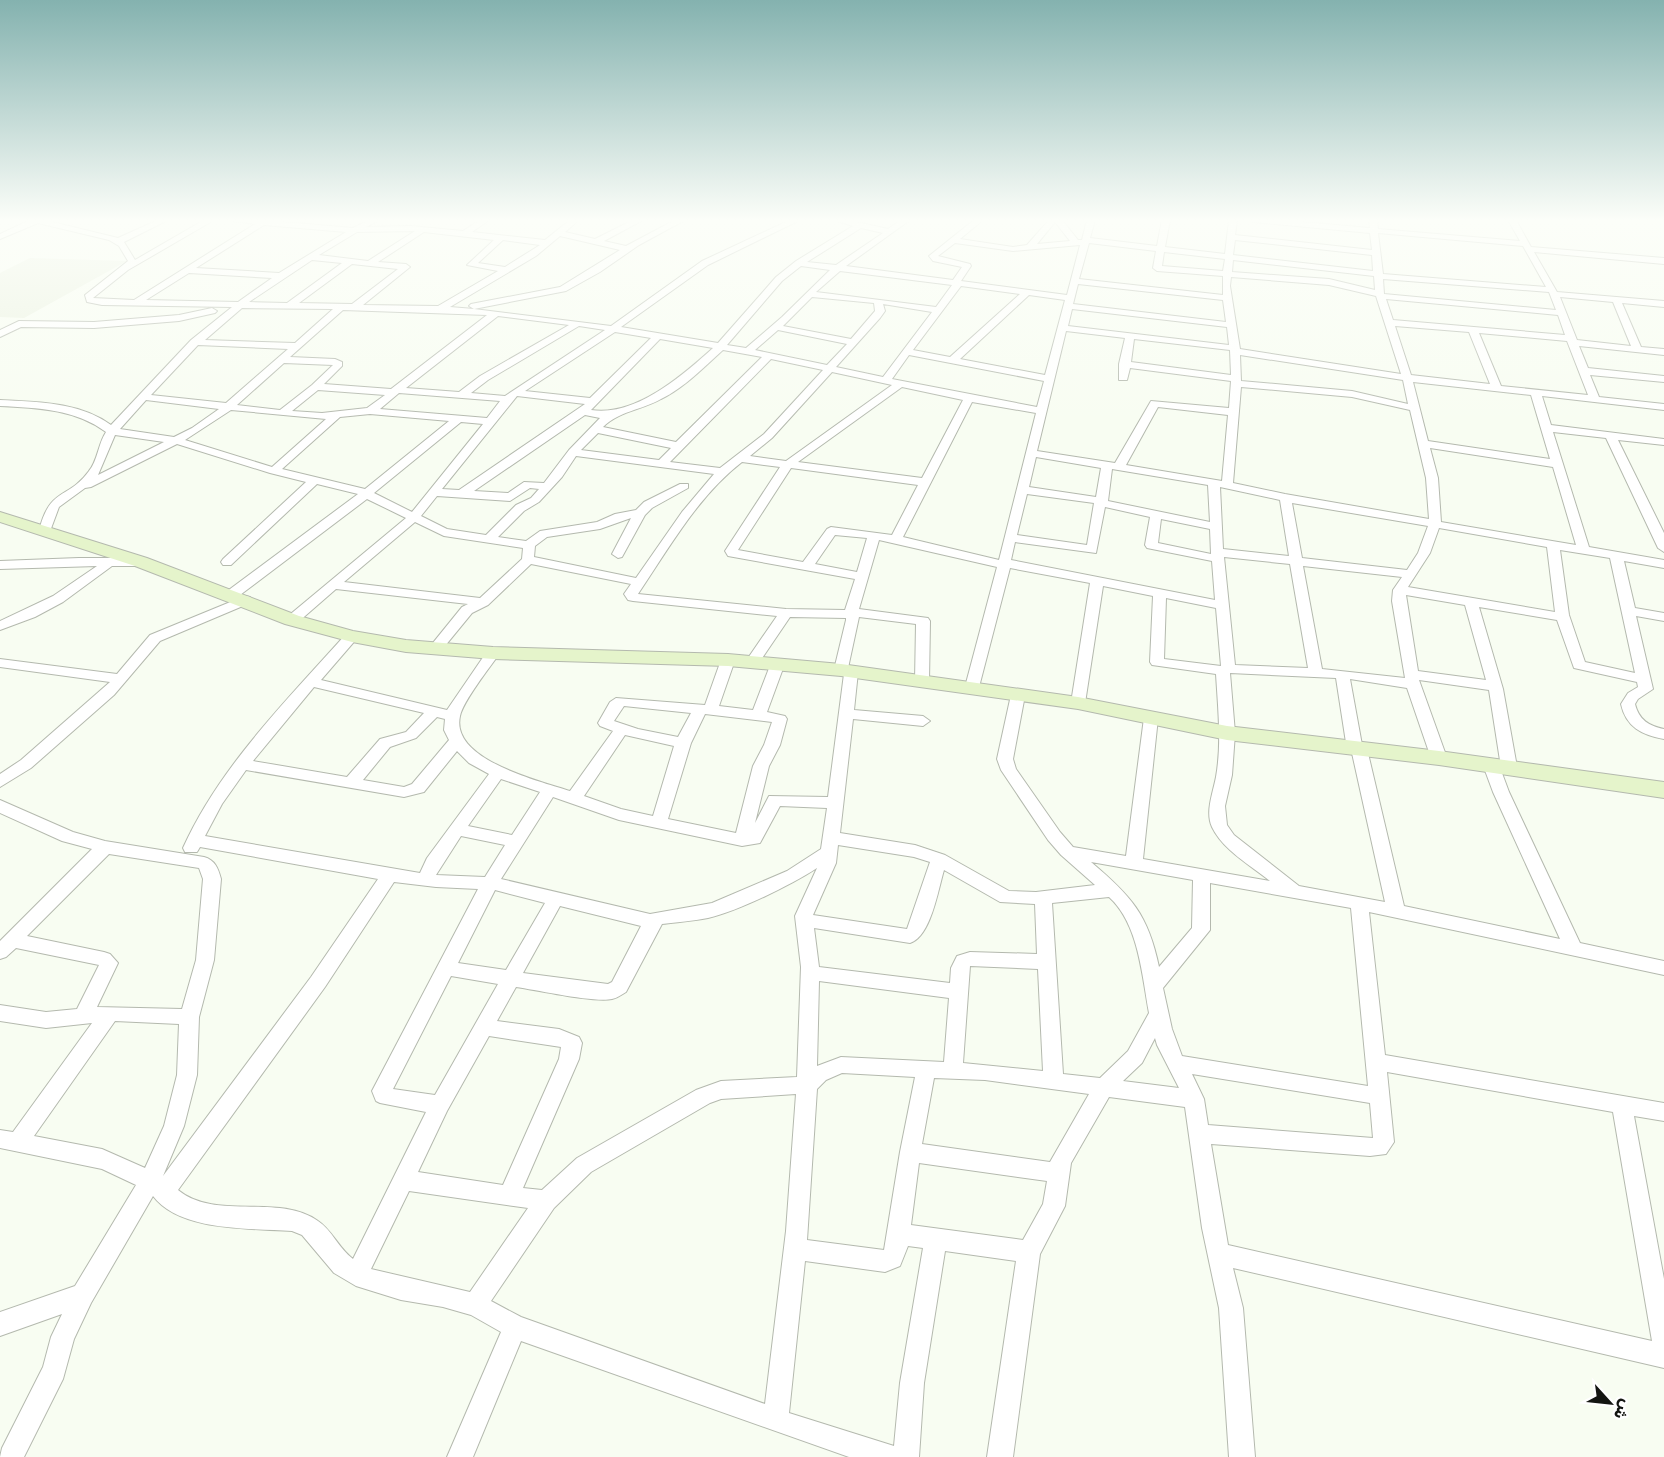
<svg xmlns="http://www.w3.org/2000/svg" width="1664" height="1457" font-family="Rubik,'Noto Sans Arabic',sans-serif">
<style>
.built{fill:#ebf2e1}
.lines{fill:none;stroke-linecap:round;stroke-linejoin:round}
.street-casing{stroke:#b4b9ae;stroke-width:2}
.secondary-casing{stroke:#b4b9ae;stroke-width:2}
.street{fill:#fff;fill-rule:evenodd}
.secondary{fill:#e5f4cb;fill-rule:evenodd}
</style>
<rect width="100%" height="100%" fill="#f8fdf2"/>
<path class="built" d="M30,258L127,261L24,318L0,317V273Z"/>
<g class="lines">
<defs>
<path id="street" d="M30,220H44L118,238L158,220H168L124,242L135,260L204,220H214L128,270L93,298L134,300L255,224L227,220H260L353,228L369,220H379L366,227L411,226L463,231L480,220H489L472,232L545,240L570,220H579L565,232L595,239L633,220H643L604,241L626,246L675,220H685L639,245L600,272L566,291L474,309L611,326L702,261L790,220H800L708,265L621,327L718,343L776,277L796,261L853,226L834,220H848L888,229L901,220H910L846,266L953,280L962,267L933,261L929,256L974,220H983L960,239L1013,247L1027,245L1049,220H1062L1078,240H1082L1087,220H1095L1090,238L1157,246L1162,220H1170L1165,247L1225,254L1229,220H1237L1235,235L1372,250L1370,233L1253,222L1249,220H1280L1370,228L1369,220H1377L1378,229L1520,241L1508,220H1516L1531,247L1664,258V264L1534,252L1557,292L1664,301V307L1622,303L1641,347L1664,349V355L1579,346L1588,368L1664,376V382L1590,375L1599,397L1664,404V410L1542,396L1551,425L1664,439V445L1618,440L1664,533V552L1658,548L1606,438L1553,432L1589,547L1664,560V568L1624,561L1635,608L1664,613V621L1636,616L1653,689L1638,699L1635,704C1639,720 1649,726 1664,729V739C1642,735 1626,727 1621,704L1628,693L1638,687L1637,682L1574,668L1557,620L1479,607L1503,689L1517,767L1514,771H1504L1501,767L1489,690L1419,680L1447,758L1439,763L1431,758L1407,688L1350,679L1362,745L1367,749L1404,906L1560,939L1493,792L1483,765L1491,760L1499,765L1509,792L1580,943L1664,961V975L1369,912L1385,1055L1664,1103V1121L1634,1116L1664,1279V1368L1233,1268L1243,1308L1255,1457H1229L1219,1308L1202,1228L1185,1107L1109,1097L1071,1163L1065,1206L1040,1254L1013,1457H987L1016,1261L945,1251L924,1383L919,1457H849L521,1341L473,1457H447L501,1332L471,1315L443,1307L401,1300L356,1286L334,1273L302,1235L292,1231C251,1228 180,1232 153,1196L91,1303L74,1339L63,1379L24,1457H0L2,1448L43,1367L51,1337L62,1314L0,1336V1312L75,1286L136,1185L102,1169L0,1148V1130L13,1132L92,1023L46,1028L0,1021V1005L46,1012L77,1009L99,965L16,948L6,957L0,959V941L92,849L62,841L0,813V800L73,832L105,841L204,857C215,860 218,868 221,879L214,960L199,1017L197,1075L184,1126L163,1176L311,977L378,879L200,847L197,852H185L183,848C220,766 288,699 347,633L352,632L359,636L321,680L447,710L488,650H498L500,653C490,667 463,701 460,716C450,760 540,781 570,791L613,731L600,726L598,723L610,702L616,698L705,705L721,660L728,656L735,660L719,706L753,710L771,663L773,660H783L785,663L767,712L785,716L787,719L780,745L769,766L755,823L769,796L828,797L844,674L836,673L834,670L846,620V618L790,617L758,664L753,665L746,661L777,616L633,601L628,600L624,594L631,584L531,564L488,605L472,613L440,652L435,653L428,649L462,607L468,604L336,589L297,623H287L285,620L287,617L406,518L367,499L236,598H226L224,595L226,592L358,494L317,484L231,565H223L221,562L223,559L306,482L270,473L177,444L91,487L85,488L59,507L49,534H41L39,531C50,486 68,500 89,471C98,460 98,444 106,432C75,409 38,408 0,406V400C38,402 80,402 111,425L191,340L232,307L102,305L87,302L85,295L128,261L119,246L109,240L38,223L0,239V234ZM1055,222L1070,241L1037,244ZM264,225L346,232L279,273L196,268ZM861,228L883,233L836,265L807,262ZM415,231L368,261L319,255L357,232ZM424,232L494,240L467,265L498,271L438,306L363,305L410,267L406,264L378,262ZM1378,233L1523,246L1546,287L1383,274ZM560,236L620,250L560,287L471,304L469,306L474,309L450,307L536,256ZM503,240L540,245L505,267L478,263ZM1235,240L1372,255L1373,271L1233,255ZM955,243L1013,251L1080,245L1067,295L961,281L971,266L970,264L938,256ZM1089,243L1156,251L1153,268L1157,271L1223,276V295L1079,279ZM1164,252L1225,259L1223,271L1162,266ZM312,260L342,263L287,303L249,302ZM1233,260L1374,276L1375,290L1329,279L1232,272ZM352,264L398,269L352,304L299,303ZM801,266L830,270L782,317L746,348L727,345L782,281ZM840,271L952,285L936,307L816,292ZM189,273L272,278L238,302L146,300ZM1231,277L1329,285L1376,296L1401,374L1240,349L1230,286ZM1383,279L1549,292L1556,310L1384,294ZM1078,284L1223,300L1226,322L1073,304ZM961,286L1020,294L950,357L913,350ZM1029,295L1065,300L1045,375L960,359ZM812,297L874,303L875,311L851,339L783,326ZM1560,297L1613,302L1631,346L1577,340ZM1386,299L1558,315L1565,335L1393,320ZM883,304L932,312L883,377L836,367L880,318L885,311ZM242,308L333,309L295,343L205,340ZM1072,309L1227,327L1229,345L1068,326ZM343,310L487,315L391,389L324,384L342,366V362L335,359L290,357ZM498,316L569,325L480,376L459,392L406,388ZM579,326L605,330L505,396L471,393L488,380ZM1395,326L1469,332L1490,384L1411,375ZM778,330L847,344L827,365L755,350ZM1066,331L1125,338L1119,364V380H1127L1130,368L1231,381L1229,408L1151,401L1115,463L1037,451ZM615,332L651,338L590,398L525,391ZM1479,333L1567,341L1588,395L1501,386ZM660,339L713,348C682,376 635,417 591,410ZM1134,339L1230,350L1231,375L1131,362ZM198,345L288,349L226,403L151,395ZM723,350L762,357L676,442L603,427C619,411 642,410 661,399C684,388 704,367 723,350ZM909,355L1044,381L1037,407L892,379ZM1240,355L1403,380L1408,404L1352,391L1241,381ZM771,359L823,370L764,434L720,468L670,462ZM284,363L333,365L312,385L280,410L237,405ZM832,372L892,385L786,461L750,456L772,438ZM1413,382L1531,395L1550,459L1428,441ZM902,387L963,400L922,478L798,462ZM1241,387L1352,397L1410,410L1426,478L1429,519L1285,494L1233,483ZM318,390L385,395L367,408L322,413L292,411ZM399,393L500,401L487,418L380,409ZM517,396L585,404L459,490L442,489ZM146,400L219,409L192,428L174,437L120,429ZM972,402L1036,413L999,560L903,537ZM1158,407L1228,415L1222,481L1126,465ZM231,410L326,419L272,467L185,440ZM370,414L449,421L365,489L282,469L340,417ZM585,415L600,418L569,450L544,483L524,482L508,493L474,491ZM461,422L483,424L412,512L374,493ZM598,433L671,448L659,460L581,450ZM115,435L164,442L98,475ZM1430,448L1553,467L1576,545L1441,522L1438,478ZM576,456L714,474L682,512L636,578L534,557L535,546L547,537L600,529L631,518L612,554L618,558L622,557L645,515L652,508L688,488V484H680L644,502L636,510L615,514L597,522L540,531L526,541L498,537L524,511L539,502L562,477ZM1036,457L1101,468L1096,497L1029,487ZM742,462L780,467L725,551L728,556L855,579L845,610L786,609L638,594C669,548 698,496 742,462ZM791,468L918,485L892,535L831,527L827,529L803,562L738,550ZM1112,469L1208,485L1210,522L1108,501ZM1220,487L1280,500L1289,556L1223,549ZM530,488L539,489L531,498L516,505L486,535L447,529L421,516L437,496L510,501ZM1027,494L1094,503L1087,545L1017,535ZM1292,503L1428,526L1418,553L1407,570L1302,558ZM1105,507L1150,517L1145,545L1147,548L1212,561L1215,600L1011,560L1015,542L1096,553ZM1161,519L1210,529L1211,554L1158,543ZM415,522L444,536L523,548L522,559L480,598L344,582ZM1439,528L1547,547L1555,612L1408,587L1430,553ZM835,535L867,538L857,572L815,564ZM879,540L997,567L965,687L972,691L979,687L1010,568L1090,583L1071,703L1078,708L1085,703L1103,586L1153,596L1150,662L1152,665L1216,674C1218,708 1222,743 1216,777C1213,793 1205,812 1212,827C1223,850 1250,865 1270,881L1143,859L1158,718L1151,713L1144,718L1126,856L1073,847L1060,832L1016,769L1013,759L1025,695L1018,690L1011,695L997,759L1001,770L1048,840L1061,855L1095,885L1036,892L1009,891L945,855L915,845L840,833L853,719L923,726L930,721L923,716L854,710L858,672L856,669L848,668L859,617L916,624L915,681L922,685L929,681L930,621L928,618L859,609ZM1560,550L1610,558L1635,673L1585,662L1569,615ZM1224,557L1290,564L1308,668L1235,665ZM1303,566L1402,577L1393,590L1392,601L1405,678L1322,669ZM1406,595L1465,605L1486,680L1418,671ZM1166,598L1216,608L1221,666L1164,659ZM1230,673L1336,678L1347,749L1352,753L1385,902L1299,886L1234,835L1227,825L1225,806L1232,775L1235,733ZM314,687L424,713L406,732L380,739L347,777L253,761ZM624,706L691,713L678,737L638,729L614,721ZM705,714L772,722L764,745L753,766L736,833L668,819L691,743ZM437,717L445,719L444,730L449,740L412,784L404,787L363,780L390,747L416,738ZM625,735L674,746L653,816L621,809L584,796ZM457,751L469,763L489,774L427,858L420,873L205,836L222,804L246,770L404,797L424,792ZM501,779L540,792L512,835L468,826ZM553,797L619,820L742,846L760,843L780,806L827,808L821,849L787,871L712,903L650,914L501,879ZM461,836L505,845L485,877L436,875ZM838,845L914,857L930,862L907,929L813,915L836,863ZM109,854L199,868L203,879L196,960L182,1009L97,1007L118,963L110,954L104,952L27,936ZM1091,862L1193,880L1192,928L1159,967C1148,914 1131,896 1091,862ZM817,868L795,916L801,967L797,1077L721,1081L696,1090L577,1158L542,1190L523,1188L579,1059L582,1043L579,1037L559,1029L497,1021L516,987C537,990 595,1003 612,999C617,998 621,995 626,992L662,924C677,922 693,921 708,918C738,911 791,885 817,868ZM944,870L1000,902L1035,904L1037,954L970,952L957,956L951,968L950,983L819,967L814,928L910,943C931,936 938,890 944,870ZM394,882L436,887L478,889L372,1091L376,1101L380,1103L426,1112L353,1259C339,1249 332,1230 318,1221C279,1193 216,1221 178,1190L325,987ZM1210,883L1351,908L1368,1086L1182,1056L1172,1029L1163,988L1210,930ZM495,890L545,903L506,970L458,963ZM1109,897C1139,924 1142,976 1149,1013L1128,1051L1100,1078L1063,1074L1052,903ZM560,906L641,926L612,982L608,984L523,973ZM970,966L1038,969L1043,1071L963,1063ZM451,976L498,984L435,1095L393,1089ZM819,981L949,998L944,1062L841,1057L817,1066ZM115,1021L179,1024L177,1075L164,1126L145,1168L102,1149L34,1136ZM489,1036L561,1047L559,1059L503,1185L418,1172L447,1111ZM1155,1038L1157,1045L1179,1088L1123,1081L1142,1063ZM1387,1072L1613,1112L1652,1341L1228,1245L1211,1144L1370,1156L1386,1154L1394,1142ZM842,1073L915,1077L900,1152L884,1250L807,1240L817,1089L826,1080ZM1192,1074L1370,1103L1373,1138L1208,1125L1204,1099ZM934,1078L985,1080L1089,1094L1050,1162L922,1144ZM796,1094L786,1231L765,1404L521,1317L491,1301L554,1208L591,1172L710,1103L721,1099ZM919,1163L1047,1181L1043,1204L1023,1240L911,1225ZM409,1191L528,1208L470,1292L371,1269ZM908,1246L923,1248L900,1383L894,1446L789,1413L805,1261L885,1272L900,1266Z
M212,308L217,311L215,313L179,321L94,328L21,327L0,337V330L19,321L94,322L179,315Z
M79,558H141L147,562L141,566H112L63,602L35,617L0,630V621L53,596L97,566L0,569V561Z
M245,596L250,597L252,600L250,603L160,641L114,695L31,768L0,787V774L21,760L110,682L0,667V659L117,674L150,635Z"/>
<path id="secondary" d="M0,512L147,558L299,616L353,631L406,640L493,647L728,654L841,664L1078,697L1227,726L1439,751L1664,782V798L1439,765L1227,740L1078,709L841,676L728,666L493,659L406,652L352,642L285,624L135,566L0,522Z"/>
</defs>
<use href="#street" class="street-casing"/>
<use href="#secondary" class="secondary-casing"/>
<use href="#street" class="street"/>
<use href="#secondary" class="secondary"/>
</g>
<linearGradient id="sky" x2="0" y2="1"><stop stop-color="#84b2af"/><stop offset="0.52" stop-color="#fcfef9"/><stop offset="1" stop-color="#fcfef9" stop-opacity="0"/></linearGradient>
<rect width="1664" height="424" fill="url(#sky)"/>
<g transform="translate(1610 1403) rotate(117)" stroke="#ffffff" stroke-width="4.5" paint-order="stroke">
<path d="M0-4.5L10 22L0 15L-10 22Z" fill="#131511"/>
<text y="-9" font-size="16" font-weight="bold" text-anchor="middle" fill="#131511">ش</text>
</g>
</svg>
